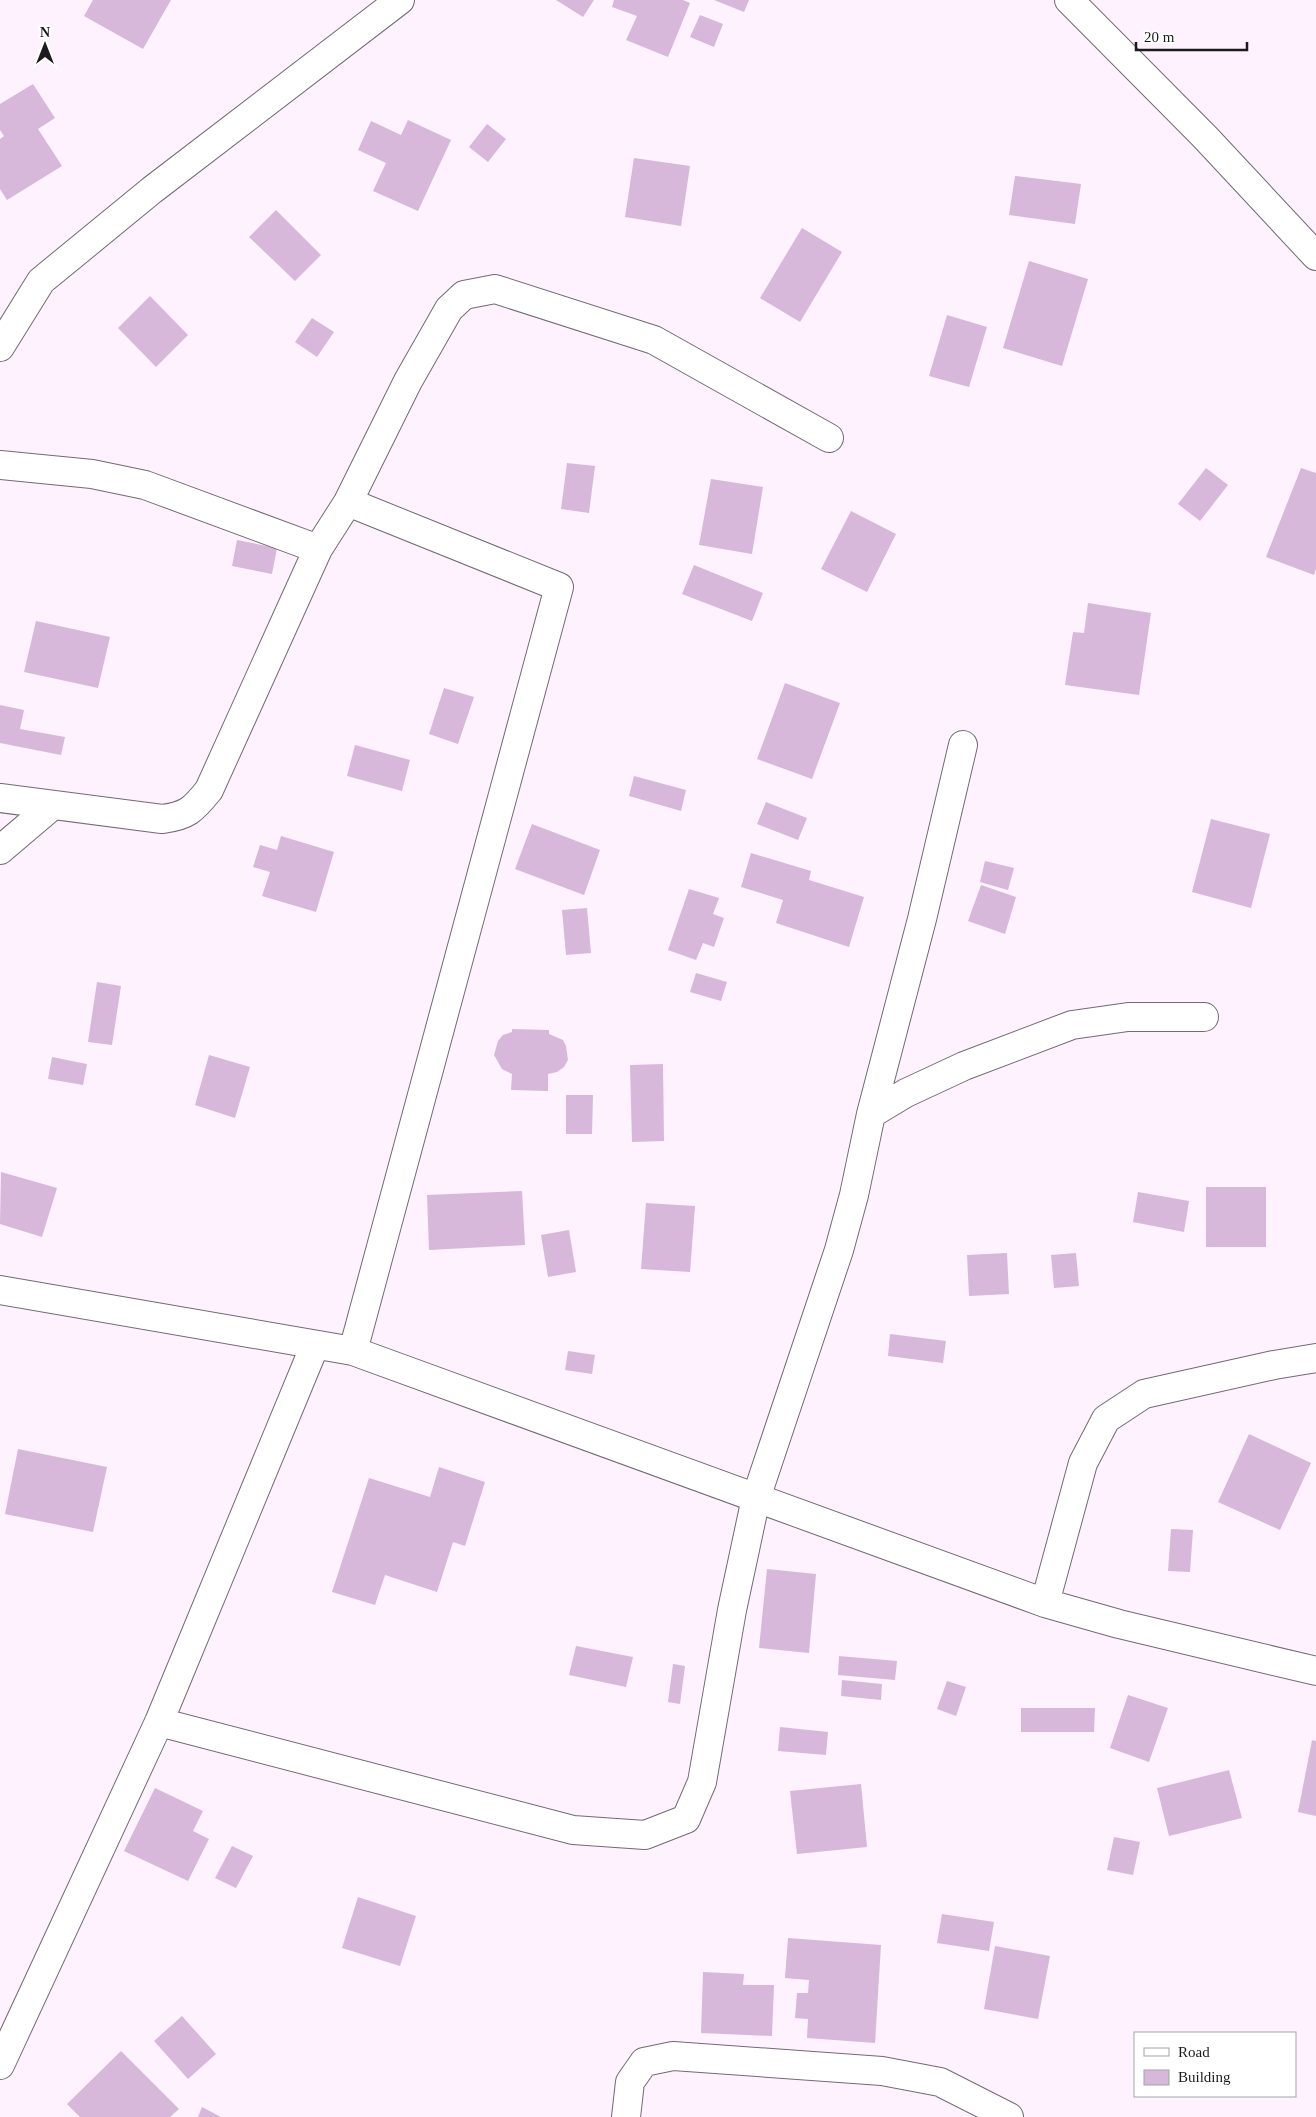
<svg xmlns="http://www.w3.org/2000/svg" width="1316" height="2117" font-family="'Times New Roman',serif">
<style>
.building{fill:#d7b8da}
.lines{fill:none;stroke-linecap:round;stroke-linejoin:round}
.street-casing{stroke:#736a73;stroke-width:30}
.street{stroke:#fff;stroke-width:28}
</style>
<rect width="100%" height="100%" fill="#fdf2fe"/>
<path class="building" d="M93,0H171L143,49L84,16Z
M556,0H594L583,17Z
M614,0H683L690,3L668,57L626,40L637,16L612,7Z
M714,0H749L744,12Z
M700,15L723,24L714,47L690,37Z
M33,84L55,118L38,129L62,166L7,200L0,189V139L4,136L0,130V104Z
M408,120L451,140L418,211L373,191L386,163L358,150L371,121L401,135Z
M487,124L506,139L488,162L469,147Z
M634,158L690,166L681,226L625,217Z
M1015,176L1081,184L1075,224L1009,215Z
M276,210L321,255L295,281L249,237Z
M802,228L842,252L800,322L760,298Z
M1029,261L1088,279L1062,366L1003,348Z
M150,296L188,335L156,367L118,328Z
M947,315L987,327L969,387L929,376Z
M312,318L334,332L317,357L295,342Z
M567,463L595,466L589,513L561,509Z
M1206,468L1228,485L1200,521L1178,504Z
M1301,468L1316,473V569L1314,575L1266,557Z
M711,479L763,487L752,554L699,545Z
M851,511L896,534L867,592L821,569Z
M237,540L277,548L272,574L232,566Z
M694,565L763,593L752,621L682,594Z
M1088,603L1151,613L1139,695L1065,685L1073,632L1084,633Z
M36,621L110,637L98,688L24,672Z
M785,683L840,703L812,779L757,759Z
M444,688L474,697L458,744L429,734Z
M0,705L24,710L20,729L65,737L61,755L0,743Z
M355,745L410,760L402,791L347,776Z
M634,776L686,790L681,811L629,796Z
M766,802L807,818L798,840L757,824Z
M1211,819L1270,834L1251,908L1192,892Z
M532,824L600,850L584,895L515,869Z
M281,836L334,852L316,912L262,896L270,872L253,867L260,845L277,850Z
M751,853L811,871L809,880L864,897L849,947L776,923L783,900L741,887Z
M985,861L1014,868L1008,890L980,882Z
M981,885L1016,897L1005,934L968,921Z
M689,889L719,898L713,914L724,918L714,947L703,943L696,960L668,950Z
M587,908L591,953L566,955L562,910Z
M696,973L727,982L721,1001L690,992Z
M97,982L121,986L112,1045L88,1042Z
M512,1029L549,1030V1034L563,1040L566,1046L568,1060L564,1067L557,1072L548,1074V1091L511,1090L512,1074L502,1069L494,1055L498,1041L503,1035L512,1032Z
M209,1055L250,1067L235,1118L195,1105Z
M52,1057L87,1064L83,1085L48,1079Z
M663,1064L664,1141L632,1142L630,1065Z
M566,1095H593L592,1134H566Z
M1,1172L57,1188L42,1237L0,1224Z
M1206,1187H1266V1247H1206Z
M522,1191L525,1245L429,1250L427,1195Z
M1138,1192L1189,1201L1184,1232L1133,1222Z
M646,1203L695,1206L690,1272L641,1269Z
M569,1230L576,1272L548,1277L541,1235Z
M1007,1253L1009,1294L969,1296L967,1255Z
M1076,1253L1079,1286L1054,1288L1051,1255Z
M890,1334L946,1341L943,1363L888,1356Z
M568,1351L595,1355L592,1374L565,1370Z
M1249,1434L1311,1463L1280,1530L1218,1502Z
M18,1449L107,1467L93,1532L5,1514Z
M439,1467L485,1482L465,1546L453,1542L437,1592L385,1575L375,1605L332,1592L369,1478L430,1497Z
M1171,1529L1193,1530L1190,1572L1168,1571Z
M767,1569L816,1574L809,1653L759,1648Z
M576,1646L633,1657L626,1687L569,1675Z
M839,1656L897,1661L895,1680L838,1675Z
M673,1664L685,1666L680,1704L668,1702Z
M842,1680L882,1684L881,1700L841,1696Z
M947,1681L966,1687L956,1716L937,1709Z
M1128,1695L1168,1708L1149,1762L1110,1748Z
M1021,1708H1095L1094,1732H1021Z
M780,1727L828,1732L826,1755L778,1751Z
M1312,1740L1316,1741V1816L1298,1812Z
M1229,1770L1242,1818L1169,1836L1157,1788Z
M861,1784L867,1847L797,1854L790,1791Z
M155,1788L203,1811L193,1831L209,1839L188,1881L124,1851Z
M1114,1837L1140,1842L1133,1875L1107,1870Z
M232,1846L253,1856L236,1888L215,1878Z
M358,1897L416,1916L400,1966L342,1948Z
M942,1914L994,1922L989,1951L937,1943Z
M788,1938L881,1945L875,2043L807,2038L808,2019L795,2018L797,1993H808L809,1980L785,1978Z
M995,1946L1050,1956L1038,2019L984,2009Z
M703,1972L744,1974L743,1985H774L772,2036L701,2033Z
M182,2016L216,2054L188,2079L154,2041Z
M121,2051L179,2109L170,2117H80L67,2104Z
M202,2107L221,2117H198Z"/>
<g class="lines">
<defs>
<path id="street" d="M1069,0L1205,137L1316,256
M0,347L41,281L152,190L400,0
M0,465L92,474L145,485L318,549
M348,502L559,587L353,1351
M0,798L162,819C187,816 193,810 209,790L318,549L348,502L408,381L449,309L464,295L495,289L654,340L829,438
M0,850L53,805
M871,1114L906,1093L964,1066L1072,1025L1128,1017H1204
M0,1290L353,1351L1045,1603L1119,1624L1316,1671
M1045,1603L1083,1463L1106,1419L1144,1394L1274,1365L1316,1358
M159,1722L573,1830L645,1835L686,1819L702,1782L732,1610L756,1498L839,1250L854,1195L871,1114L922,919L963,745
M0,2065L159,1722L315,1345
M626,2117L630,2082L644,2062L673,2056L882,2071L940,2082L1009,2117"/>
</defs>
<use href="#street" class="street-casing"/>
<use href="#street" class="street"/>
</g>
<rect x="1134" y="2032" width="162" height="65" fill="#ffffff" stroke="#a5a3a5"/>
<rect x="1144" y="2048" width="25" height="8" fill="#ffffff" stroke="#a5a3a5"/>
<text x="1178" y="2057" font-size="15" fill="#1d1a1e">Road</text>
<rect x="1144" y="2070" width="25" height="15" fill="#d7b8da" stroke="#a5a3a5"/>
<text x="1178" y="2082" font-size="15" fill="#1d1a1e">Building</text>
<g transform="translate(45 45)" stroke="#ffffff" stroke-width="4" paint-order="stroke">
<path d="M0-4L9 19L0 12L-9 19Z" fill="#1d1a1e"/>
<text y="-8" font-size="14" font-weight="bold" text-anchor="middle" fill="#1d1a1e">N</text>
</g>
<path d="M1136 42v8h111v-8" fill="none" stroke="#1d1a1e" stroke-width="2.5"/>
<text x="1144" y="42" font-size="15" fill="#1d1a1e" stroke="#ffffff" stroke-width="4" paint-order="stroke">20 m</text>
</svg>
